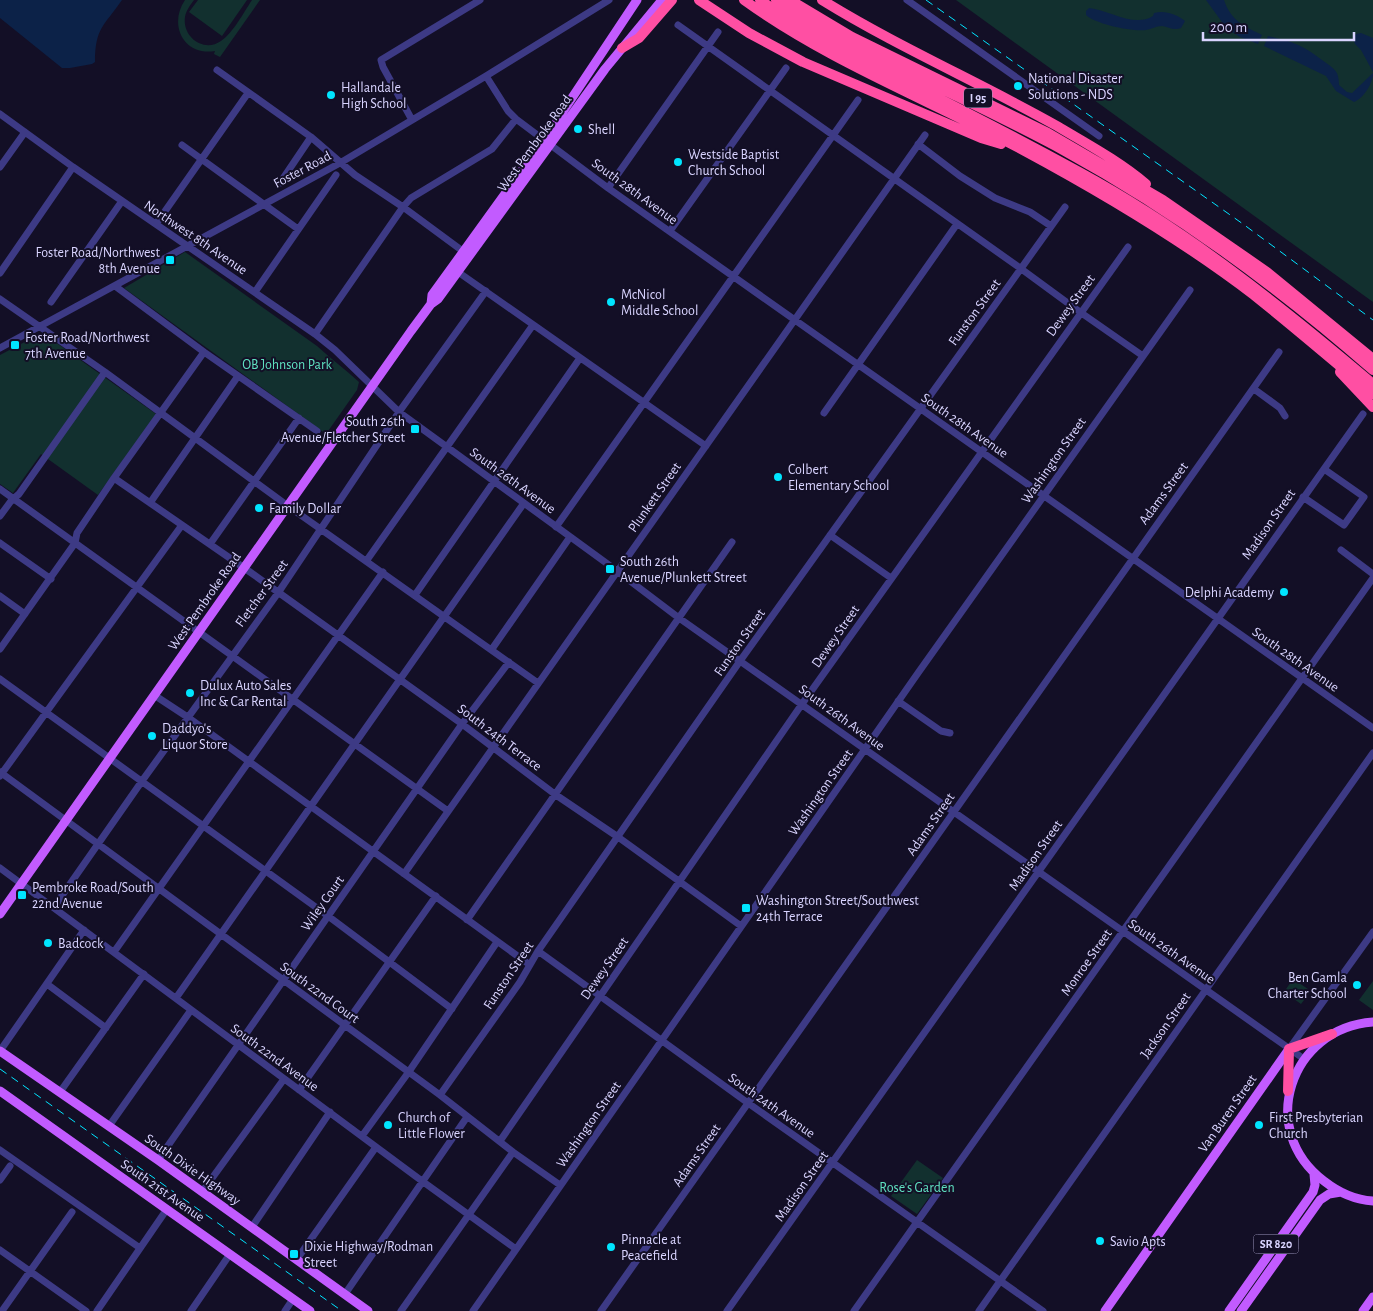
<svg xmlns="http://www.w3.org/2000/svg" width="1373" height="1311" font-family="'Alegreya Sans',sans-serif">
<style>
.green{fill:#12302f}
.water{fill:#0c2248}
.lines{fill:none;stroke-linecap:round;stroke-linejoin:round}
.minor{stroke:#3d3a85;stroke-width:7}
.major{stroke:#c25bff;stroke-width:9}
.highway{stroke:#ff4fa3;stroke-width:10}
.rail{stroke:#00e5ff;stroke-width:1;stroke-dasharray:8 6;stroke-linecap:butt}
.poi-dot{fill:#00e5ff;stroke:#130f26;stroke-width:2}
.labels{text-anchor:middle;stroke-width:4;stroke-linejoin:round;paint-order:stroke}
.shield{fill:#130f26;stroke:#9e99be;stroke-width:1}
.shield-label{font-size:12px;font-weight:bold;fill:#d9d4ff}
.poi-label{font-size:14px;fill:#d9d4ff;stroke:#130f26;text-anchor:start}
.street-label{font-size:14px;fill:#d9d4ff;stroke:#130f26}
.park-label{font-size:14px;fill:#5fe0c0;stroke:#130f26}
</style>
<rect width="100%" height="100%" fill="#130f26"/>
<path class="green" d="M185,0H194C190,5 186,11 185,17C182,37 204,53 221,41C233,33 244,12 252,0H260L220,57L214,54L215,51C184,56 168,25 185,0Z
M198,0H247L222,36L189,12Z
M956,0H1373V302Z
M185,252L317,346C331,359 345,369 359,382L357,390L326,434L124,288Z
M44,334L156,414L98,495L41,454L13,493L0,484V355L38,335Z
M1293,979L1311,991L1301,1004L1284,992Z
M1373,981V1010L1359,1000Z
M917,1160L943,1178L917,1214L891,1196Z"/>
<path class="water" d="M0,0H122C104,26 95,28 95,62L92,64L70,68H62L0,18Z
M1206,0H1224C1231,21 1244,26 1262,35L1258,44L1240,37L1227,29Z
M1089,8C1109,10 1134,28 1153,16L1154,13C1165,10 1176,14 1185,21L1181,28C1173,31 1169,27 1162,26C1156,26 1152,29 1146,30C1133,32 1095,24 1086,15V11Z
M1361,33L1373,38V72L1361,50L1355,44L1353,38L1356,34Z
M1268,36C1293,42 1301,44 1322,60C1334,69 1339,70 1339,85L1347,92L1352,93L1373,73C1373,83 1364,98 1354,102L1336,91L1326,76L1264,46Z"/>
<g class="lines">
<path class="minor" d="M907,0L1099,136
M678,25L1020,268L1080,312L1143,356
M217,70L311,137L355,175L403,207L464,252
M486,76L508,111L516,119L608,188L1373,728
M0,114L73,167L315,334L335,350L399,412L609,565L679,618L1304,1059
M412,120L383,67L381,60L480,0
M918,144L960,176L995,198L1030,212L1051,226
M182,145L298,229
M0,167L25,132
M280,183L311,137
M608,188L718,32
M156,224L248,93
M670,231L786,68
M458,272L706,446
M0,273L73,167
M115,286L204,352L317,431
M255,292L336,175
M0,299L105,372L288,506L538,683
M51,302L122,201
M315,334L403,207L411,198L492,149L516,119
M0,348L340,163L486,76L609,0
M1254,389L1280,408L1285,416
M824,413L957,224
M114,478L250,572L462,724L556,795L618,837L741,926
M0,489L448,811
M1303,497L1344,525L1364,497L1324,469
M150,503L238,376
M0,516L11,501L19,494L105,372
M556,527L858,100
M830,535L891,578
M0,543L51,579
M210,544L299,418
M1341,550L1373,574
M367,560L533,325
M415,595L580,358
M0,596L25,614
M0,649L75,543L77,533L114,478L204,352
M492,649L570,537
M0,679L328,916L452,1009
M154,695L189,718L530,965
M898,701L941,731L950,733
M0,772L440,1095L513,1152L560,1185
M0,776L182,525
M0,868L422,1181L516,1249
M404,874L925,135
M54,907L142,781L278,593L399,412L486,291
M467,920L732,542
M538,951L748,1103L1043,1311
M114,952L383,572
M47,984L106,1028
M176,998L524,503
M1289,1049L1373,932
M0,1051L84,930
M299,1090L436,896
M60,1092L144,974
M440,1095L520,982L538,951L740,661L1065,207
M109,1126L191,1010
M362,1136L408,1073L497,942
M500,1141L802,704L1128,247
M0,1150L140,1248
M158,1160L462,724L509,662
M0,1180L10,1166
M202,1192L284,1079
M252,1227L330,1112
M0,1250L86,1311
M297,1259L376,1147
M345,1294L467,1117
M2,1311L72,1212
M97,1311L167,1209
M191,1311L230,1254
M285,1311L293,1299
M401,1311L513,1152
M473,1311L918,673L1190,290
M601,1311L1279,352
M727,1311L1363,414
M854,1311L1373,578
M979,1311L1373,753"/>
<path class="major" d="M431,304L432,295L544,140L637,0
M0,914L411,331L431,304L438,299L605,69L662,0
M1373,1022C1290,1028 1256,1130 1324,1181C1338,1192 1355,1200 1373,1201
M0,1051L158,1160L368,1311
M0,1091L310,1311
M1105,1311L1289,1049
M1229,1311L1313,1192L1315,1185L1314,1174
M1241,1311L1320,1200L1329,1194L1341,1192
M1363,1311L1373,1297"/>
<path class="highway" d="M699,0L749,33L803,62L981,138L1001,144
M744,0C830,62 930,100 1023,150C1103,193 1182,240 1254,295C1294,327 1334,361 1373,394
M760,0C810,35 864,61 918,88C972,115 1026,143 1079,172C1186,230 1281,306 1373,384
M776,0C813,25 852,45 892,64C949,93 1008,120 1065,151C1176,212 1278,287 1373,370
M790,0L852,37L1048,133L1163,200L1267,272L1373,359
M822,0C898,47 979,82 1057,126C1087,144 1119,161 1146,184
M622,48L639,38L672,0
M1340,372L1373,407
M1288,1091L1289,1049L1332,1034"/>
<path class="rail" d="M926,0L1243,224L1373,320
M0,1069L342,1311"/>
</g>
<g class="poi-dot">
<circle cx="1018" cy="86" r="5"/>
<circle cx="331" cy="95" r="5"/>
<circle cx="578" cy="129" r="5"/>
<circle cx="678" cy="162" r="5"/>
<rect x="165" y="255" width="10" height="10" rx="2.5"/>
<circle cx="611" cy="302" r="5"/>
<rect x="10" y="340" width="10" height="10" rx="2.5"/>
<rect x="410" y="424" width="10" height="10" rx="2.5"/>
<circle cx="778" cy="477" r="5"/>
<circle cx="259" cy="508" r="5"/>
<rect x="605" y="564" width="10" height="10" rx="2.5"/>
<circle cx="1284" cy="592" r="5"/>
<circle cx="190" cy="693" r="5"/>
<circle cx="152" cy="736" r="5"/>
<rect x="17" y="890" width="10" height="10" rx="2.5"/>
<rect x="741" y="903" width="10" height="10" rx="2.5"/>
<circle cx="48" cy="943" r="5"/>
<circle cx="1357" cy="985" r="5"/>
<circle cx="388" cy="1125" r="5"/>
<circle cx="1259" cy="1125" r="5"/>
<circle cx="1100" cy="1241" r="5"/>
<circle cx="611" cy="1247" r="5"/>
<rect x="289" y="1249" width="10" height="10" rx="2.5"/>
</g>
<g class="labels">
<g class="shield">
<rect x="964" y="88.5" width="28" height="19" rx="4"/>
<rect x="1253.5" y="1234.5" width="45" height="19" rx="4"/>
</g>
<g class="shield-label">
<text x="978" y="102">I 95</text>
<text x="1276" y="1248">SR 820</text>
</g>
<g class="poi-label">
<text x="1028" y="83">National Disaster<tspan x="1028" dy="16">Solutions - NDS</tspan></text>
<text x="341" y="92">Hallandale<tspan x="341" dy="16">High School</tspan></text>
<text x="588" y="134">Shell</text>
<text x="688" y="159">Westside Baptist<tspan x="688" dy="16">Church School</tspan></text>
<text x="160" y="257" text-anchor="end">Foster Road/Northwest<tspan x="160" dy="16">8th Avenue</tspan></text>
<text x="621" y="299">McNicol<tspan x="621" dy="16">Middle School</tspan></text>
<text x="25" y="342">Foster Road/Northwest<tspan x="25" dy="16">7th Avenue</tspan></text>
<text x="405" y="426" text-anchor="end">South 26th<tspan x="405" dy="16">Avenue/Fletcher Street</tspan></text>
<text x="788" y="474">Colbert<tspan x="788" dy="16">Elementary School</tspan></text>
<text x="269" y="513">Family Dollar</text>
<text x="620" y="566">South 26th<tspan x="620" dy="16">Avenue/Plunkett Street</tspan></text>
<text x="1274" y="597" text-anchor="end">Delphi Academy</text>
<text x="200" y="690">Dulux Auto Sales<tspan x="200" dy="16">Inc &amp; Car Rental</tspan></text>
<text x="162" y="733">Daddyo's<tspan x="162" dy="16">Liquor Store</tspan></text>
<text x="32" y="892">Pembroke Road/South<tspan x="32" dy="16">22nd Avenue</tspan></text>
<text x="756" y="905">Washington Street/Southwest<tspan x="756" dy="16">24th Terrace</tspan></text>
<text x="58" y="948">Badcock</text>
<text x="1347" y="982" text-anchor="end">Ben Gamla<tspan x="1347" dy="16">Charter School</tspan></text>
<text x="398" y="1122">Church of<tspan x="398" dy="16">Little Flower</tspan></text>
<text x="1269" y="1122">First Presbyterian<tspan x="1269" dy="16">Church</tspan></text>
<text x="621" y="1244">Pinnacle at<tspan x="621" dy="16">Peacefield</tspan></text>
<text x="1110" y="1246">Savio Apts</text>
<text x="304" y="1251">Dixie Highway/Rodman<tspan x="304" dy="16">Street</tspan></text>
</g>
<g class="street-label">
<text transform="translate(534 143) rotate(-54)" y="5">West Pembroke Road</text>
<text transform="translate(302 169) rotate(-28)" y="5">Foster Road</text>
<text transform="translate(635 191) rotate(36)" y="5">South 28th Avenue</text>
<text transform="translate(196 237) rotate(34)" y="5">Northwest 8th Avenue</text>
<text transform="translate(1070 305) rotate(-54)" y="5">Dewey Street</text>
<text transform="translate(974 312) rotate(-54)" y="5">Funston Street</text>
<text transform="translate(965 425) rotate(35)" y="5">South 28th Avenue</text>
<text transform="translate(1053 460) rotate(-55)" y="5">Washington Street</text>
<text transform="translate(513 480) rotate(36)" y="5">South 26th Avenue</text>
<text transform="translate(1163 493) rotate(-54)" y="5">Adams Street</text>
<text transform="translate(654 497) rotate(-55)" y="5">Plunkett Street</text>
<text transform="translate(1268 524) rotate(-55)" y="5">Madison Street</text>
<text transform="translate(261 593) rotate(-54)" y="5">Fletcher Street</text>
<text transform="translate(204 601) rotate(-55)" y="5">West Pembroke Road</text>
<text transform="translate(835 636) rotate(-55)" y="5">Dewey Street</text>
<text transform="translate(739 642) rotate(-55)" y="5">Funston Street</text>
<text transform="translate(1296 659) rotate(35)" y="5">South 28th Avenue</text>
<text transform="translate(842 717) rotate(36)" y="5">South 26th Avenue</text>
<text transform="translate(500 737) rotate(37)" y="5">South 24th Terrace</text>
<text transform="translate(820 792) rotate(-55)" y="5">Washington Street</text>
<text transform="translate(930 824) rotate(-55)" y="5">Adams Street</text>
<text transform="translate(1035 855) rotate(-55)" y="5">Madison Street</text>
<text transform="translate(322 903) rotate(-55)" y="5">Wiley Court</text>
<text transform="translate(1172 951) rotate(35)" y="5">South 26th Avenue</text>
<text transform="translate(1086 962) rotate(-55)" y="5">Monroe Street</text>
<text transform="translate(604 968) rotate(-55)" y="5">Dewey Street</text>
<text transform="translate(508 975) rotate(-56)" y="5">Funston Street</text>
<text transform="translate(320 992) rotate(36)" y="5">South 22nd Court</text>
<text transform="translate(1165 1025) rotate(-55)" y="5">Jackson Street</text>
<text transform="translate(275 1057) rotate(36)" y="5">South 22nd Avenue</text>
<text transform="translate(772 1105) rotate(35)" y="5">South 24th Avenue</text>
<text transform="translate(1227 1113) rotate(-55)" y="5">Van Buren Street</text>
<text transform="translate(588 1124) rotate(-55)" y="5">Washington Street</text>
<text transform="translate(696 1155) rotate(-55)" y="5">Adams Street</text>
<text transform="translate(193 1169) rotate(35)" y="5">South Dixie Highway</text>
<text transform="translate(801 1186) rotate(-55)" y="5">Madison Street</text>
<text transform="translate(163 1190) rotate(35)" y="5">South 21st Avenue</text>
</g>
<g class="park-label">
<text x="287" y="369">OB Johnson Park</text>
<text x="917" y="1192">Rose's Garden</text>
</g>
</g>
<path d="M1203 32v8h151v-8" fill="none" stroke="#d9d4ff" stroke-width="2.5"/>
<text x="1210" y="32" font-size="15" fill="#d9d4ff" stroke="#130f26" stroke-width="4" paint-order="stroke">200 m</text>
</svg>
